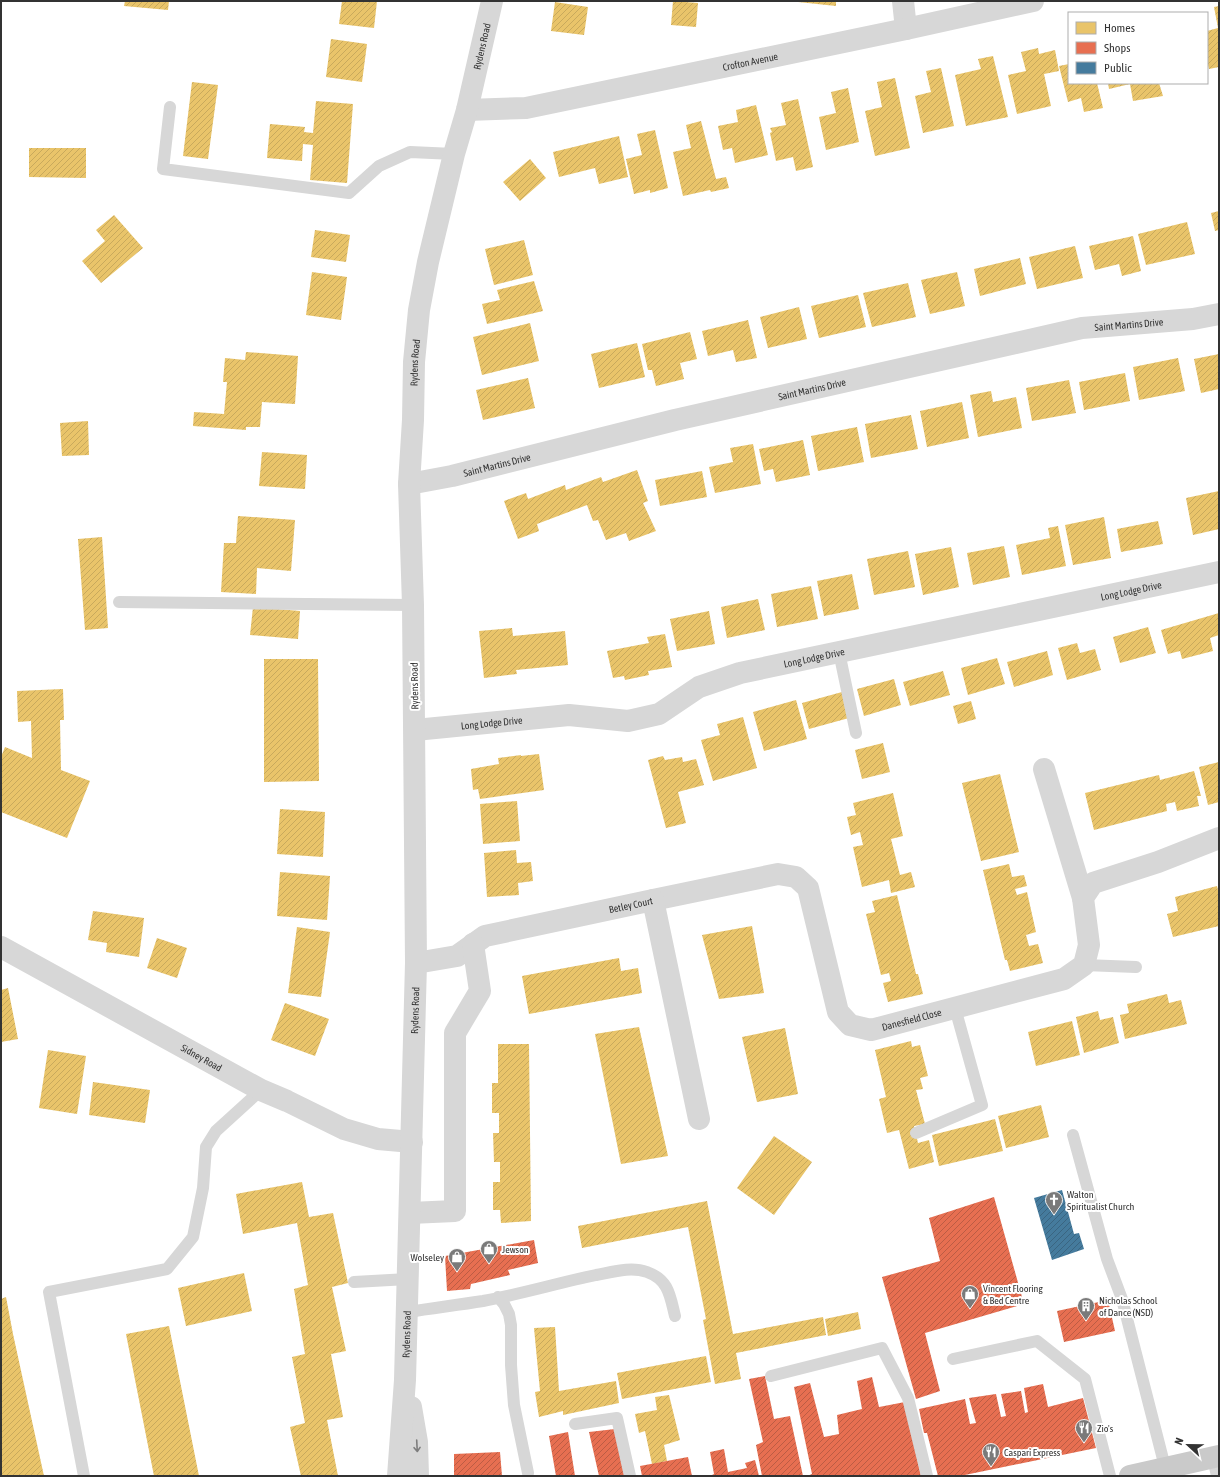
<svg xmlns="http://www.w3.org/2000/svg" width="1220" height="1477" font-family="'Asap Condensed',sans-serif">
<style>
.homes{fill:url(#homes-hatch)}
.shops{fill:url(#shops-hatch)}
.public{fill:url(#public-hatch)}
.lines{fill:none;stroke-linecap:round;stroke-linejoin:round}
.service{stroke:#d7d7d7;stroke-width:12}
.minor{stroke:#d7d7d7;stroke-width:22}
.tertiary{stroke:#d7d7d7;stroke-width:22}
.primary{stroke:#cacaca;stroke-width:22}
.oneway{stroke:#7d7d7d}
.labels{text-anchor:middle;stroke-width:4;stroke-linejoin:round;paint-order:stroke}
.street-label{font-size:10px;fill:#333;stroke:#fff}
.poi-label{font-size:10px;fill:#333;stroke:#fff;text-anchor:start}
</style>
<defs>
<pattern id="homes-hatch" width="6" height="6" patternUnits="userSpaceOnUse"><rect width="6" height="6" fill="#e9c46a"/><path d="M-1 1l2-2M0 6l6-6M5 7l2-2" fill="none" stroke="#c8a95c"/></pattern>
<pattern id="shops-hatch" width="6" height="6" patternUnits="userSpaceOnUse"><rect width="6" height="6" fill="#e76f51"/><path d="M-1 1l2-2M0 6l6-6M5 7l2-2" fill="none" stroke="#bc5c44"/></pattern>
<pattern id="public-hatch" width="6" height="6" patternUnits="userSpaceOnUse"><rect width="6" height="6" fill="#457b9d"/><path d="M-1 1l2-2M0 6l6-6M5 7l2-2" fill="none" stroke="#3a6581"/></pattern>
</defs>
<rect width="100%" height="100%" fill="#fff"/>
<path class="homes" d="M125,1H169L168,10L124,6Z
M342,1H377L374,28L339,24Z
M673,1L698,3L696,27L671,25Z
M798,1H836V6L798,2Z
M555,2L588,7L584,35L551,31Z
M1219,6V67L1209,69L1207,61V31L1218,28L1214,7Z
M331,39L367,44L362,82L326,77Z
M1038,48L1039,54L1055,50L1059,71L1044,74L1051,106L1017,114L1008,75L1026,71L1021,52Z
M993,56L1008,117L966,126L955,75L981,69L978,59Z
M1069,64V83H1097L1103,108L1084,112L1081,98L1068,102L1059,66Z
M941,68L954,126L923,133L915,96L931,92L926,71Z
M895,78L910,148L875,156L865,111L882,107L877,82Z
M192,82L218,85L208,159L183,156Z
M1108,83H1159L1163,96L1133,101L1130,84L1109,89Z
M848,88L859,142L826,150L819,117L836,113L831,92Z
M798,99L813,167L796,171L793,157L776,161L770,133L772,132L770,128L786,125L781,103Z
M316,101L353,104L347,183L310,180L313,145L303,144L302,161L267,158L270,124L305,127L304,132L313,133Z
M756,105L768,155L735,163L732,148L723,150L718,126L738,122L736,110Z
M701,121L716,179L726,177L729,188L711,192L710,190L683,196L673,152L691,148L686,125Z
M655,130L668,188L650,193V190L634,194L626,159L642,155L637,134Z
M619,136L628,177L599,184L595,168L559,177L553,152Z
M29,148H86V178L29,177Z
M530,159L546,178L520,201L503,182Z
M1219,211V230L1215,231L1211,213Z
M114,215L143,248L101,283L82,261L105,241L96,230Z
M1187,222L1195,254L1146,265L1138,234Z
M315,230L350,235L346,262L311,257Z
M1133,236L1141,271L1122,276L1119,264L1095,270L1089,246Z
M524,240L533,275L494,285L485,249Z
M1075,246L1083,278L1037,289L1029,257Z
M1020,258L1026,284L980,296L974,269Z
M312,272L347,277L341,320L306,315Z
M957,272L965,306L930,314L921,280Z
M534,281L543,311L487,324L482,304L500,300L497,290Z
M908,283L916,317L872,327L863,293Z
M858,295L866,327L819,338L811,306Z
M799,307L807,339L768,348L760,317Z
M748,320L757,358L736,362L733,350L708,356L702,331Z
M530,323L539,361L482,375L473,337Z
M690,332L697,359L680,363L684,379L656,386L652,370H648L642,344Z
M637,343L645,377L599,388L591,354Z
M246,352L298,356L295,404L262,402L260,427H246V430L193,426L194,412L224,414L227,382H223L225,358L245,360Z
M1219,354V389L1201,393L1194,359Z
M1178,358L1185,391L1139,400L1133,367Z
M1125,373L1130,401L1084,410L1079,382Z
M528,378L535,408L483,420L476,390Z
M1069,380L1076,413L1032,421L1026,388Z
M991,391L993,402L1016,397L1022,428L978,437L970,395Z
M962,402L969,438L927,447L920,411Z
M911,415L918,449L871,458L865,424Z
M88,421L89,455L62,456L60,423Z
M857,427L864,462L818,471L811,436Z
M803,440L810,475L776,482L773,469L764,471L759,449Z
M753,444L761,484L715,493L709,467L733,462L730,448Z
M262,452L307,455L305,489L259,486Z
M637,470L648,501L643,503L656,531L629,541L626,533L606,540L598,520L593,521L587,505L537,524L539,531L518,539L504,501L526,493L528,499L565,485L566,490L601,477L603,482Z
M702,471L707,497L660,506L655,480Z
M1219,491V529L1193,535L1186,498Z
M238,516L295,520L291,571L257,568L256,594L221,592L224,543H236Z
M1104,517L1111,558L1073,565L1065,525Z
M1158,521L1163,544L1121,552L1117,529Z
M1058,526L1066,566L1022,575L1016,545L1050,538L1048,528Z
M102,537L108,628L85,630L78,539Z
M1004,546L1010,577L973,585L967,553Z
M951,547L959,587L923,595L915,554Z
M908,551L915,587L874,595L867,559Z
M852,574L859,609L824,616L817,581Z
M811,586L818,619L777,627L771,594Z
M758,599L765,630L727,638L721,607Z
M253,607L300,611L298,639L250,635Z
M709,611L715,644L677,651L670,619Z
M1219,613V635L1210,638L1213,651L1182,659L1180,651L1168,654L1161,630Z
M1148,627L1156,653L1120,663L1113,637Z
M512,628L513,636L565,631L568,665L516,670L517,674L484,678L479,631Z
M665,634L672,667L648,671L649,675L625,680L624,676L613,678L607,651L649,643L647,637Z
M1077,643L1080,653L1095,649L1101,670L1067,680L1058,648Z
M1047,651L1053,675L1014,687L1007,662Z
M997,658L1005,684L968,695L961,668Z
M264,659H318L319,781L264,782Z
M943,671L950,695L910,706L903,682Z
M894,679L901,705L864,716L857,689Z
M63,689L64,720H60L61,770L90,781L67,838L1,812V757L5,747L32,758L31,721L18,722L17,691Z
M842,692L849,718L809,729L802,703Z
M796,700L807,739L764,751L753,712Z
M971,701L976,719L958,724L953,706Z
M743,717L757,768L713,781L701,740L720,735L717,724Z
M883,743L890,772L862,779L855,750Z
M539,754L544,790L480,799L478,789L473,790L471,769L499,764L498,758L521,755V756Z
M663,756L665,760L682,757L683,762L696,759L704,785L678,792L686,823L666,828L648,760Z
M1219,762V802L1208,805L1199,767Z
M1194,771L1201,796H1197L1199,806L1177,811L1175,802L1166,804L1167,811L1094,830L1085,793L1159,775L1160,780Z
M1000,774L1019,852L981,861L962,783Z
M893,793L903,836L891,839L900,875L911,872L915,887L891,893L889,880L862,887L853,847L863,845L860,832L851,835L847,817L856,815L853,803Z
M517,801L520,841L483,844L480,804Z
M280,809L325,812L323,857L277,854Z
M516,850L517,863L531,862L533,881L518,883L519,895L487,897L484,853Z
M1009,864L1012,877L1024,875L1027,886L1015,889L1017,895L1027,892L1036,932L1026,935L1029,946L1038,944L1043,963L1010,971L1007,960H1005L983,870Z
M280,872L330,876L327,920L277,916Z
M1217,886L1219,894V926L1173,937L1167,914L1178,911L1175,897Z
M897,895L916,974H918L923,994L888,1002L883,983L891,981L889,973L881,975L866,914L875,912L872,901Z
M93,911L144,918L139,957L106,952L107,943L88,940Z
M752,926L764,993L719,999L702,935Z
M297,927L330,932L321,997L288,993Z
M157,938L187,948L177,978L147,968Z
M619,958L621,971L638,968L642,993L529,1014L522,976Z
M8,988L18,1039L1,1042V990Z
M1167,994L1169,1003L1181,1000L1187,1024L1125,1039L1120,1015L1129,1013L1127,1004Z
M285,1003L329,1019L315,1056L271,1040Z
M1098,1011L1100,1020L1113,1017L1119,1043L1084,1053L1076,1017Z
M1072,1021L1080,1055L1036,1066L1028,1032Z
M639,1027L668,1156L621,1164L595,1034Z
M785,1028L798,1094L757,1102L742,1037Z
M911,1041L912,1047L920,1045L928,1076L920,1078L923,1089L916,1090L925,1124L914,1126L918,1143L929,1140L934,1162L909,1169L899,1130L887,1133L879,1099L886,1097L875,1050Z
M498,1044H529L531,1221L501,1223L500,1210H493V1182H500V1162H494L493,1133H499V1113H492V1083H498Z
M48,1050L86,1056L77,1114L39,1108Z
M93,1082L150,1090L145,1123L89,1115Z
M1041,1105L1049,1137L1006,1148L998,1116Z
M995,1119L1003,1151L939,1166L932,1135Z
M774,1136L812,1162L774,1215L737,1188Z
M302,1182L309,1217L333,1213L348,1283L332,1287L346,1351L331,1354L343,1417L327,1420L338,1476H301L290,1427L305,1423L292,1357L305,1354L294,1289L308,1285L297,1223L243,1234L236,1194Z
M707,1201L733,1334L823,1317L826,1335L736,1353L741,1379L715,1384L703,1320L706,1319L688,1227L582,1248L578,1226Z
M244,1273L252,1311L186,1326L178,1288Z
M6,1297L13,1334L44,1476H1V1299Z
M858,1312L861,1329L828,1336L825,1319Z
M169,1326L199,1476H154L126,1334Z
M555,1327L559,1391L616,1381L619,1403L563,1415V1411L539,1417L535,1392L540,1391L534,1328Z
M706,1356L711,1382L622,1399L617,1373Z
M669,1395L680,1440L664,1445L667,1461L652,1464L645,1431L639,1433L635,1414L657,1410L655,1397Z"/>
<path class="shops" d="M994,1197L1024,1304L925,1333L940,1391L916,1399L882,1277L940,1261L929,1218Z
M534,1240L538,1263L508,1270L510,1275L471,1284L470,1289L447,1291L445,1256Z
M1108,1300L1115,1331L1064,1342L1057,1311Z
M765,1376L774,1419L790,1416L803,1476H762L756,1445L763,1442L749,1379Z
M872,1377L879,1407L905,1402L921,1476H807L812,1474L794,1387L810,1383L824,1437L839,1434L837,1415L862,1409L857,1381Z
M1043,1384L1048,1407L1083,1398L1096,1448L960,1476H938L927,1433H924L919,1409L965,1399L970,1424L976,1423L969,1398L996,1394L1001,1417L1006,1416L1001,1394L1021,1391L1025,1413L1028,1412L1024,1388Z
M615,1429L625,1476H599L589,1432Z
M568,1432L575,1476H556L549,1436Z
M724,1449L728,1472L747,1468L745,1463L755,1460L759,1476H710L714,1474L710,1452Z
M500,1452L502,1476H454V1454Z
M688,1457L692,1476H642L640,1466Z"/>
<path class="public" d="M1062,1190L1074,1234L1079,1233L1084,1249L1052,1260L1034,1198Z"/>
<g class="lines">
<path class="service" d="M170,107L163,169L349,193L379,166L410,152L454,154
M119,602L413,605
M839,652L856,733
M1084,965L1136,967
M916,1133L982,1105L955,1008
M1073,1135L1107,1259L1122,1299L1165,1467
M354,1282L408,1279
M498,1297L504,1304L509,1314L511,1325V1365L514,1405L528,1473
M408,1312C433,1308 458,1305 483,1301C521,1294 558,1283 596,1275C612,1272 631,1266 647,1272C669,1280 670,1296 675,1316
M953,1359L1037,1341L1085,1379L1110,1476
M771,1376L882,1348L908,1398L927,1476
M575,1424L617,1418L630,1476
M1213,1458L1217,1476
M84,1476L49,1292L167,1269L193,1237L203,1188L206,1147L216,1131L261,1090"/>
<g class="minor">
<path d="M903,1L906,29"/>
<path id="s1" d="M467,110L526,108L906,29L1033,1"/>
<path id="s2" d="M409,484L452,476L675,420L1082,328L1193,319L1219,314"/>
<path id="s3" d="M415,730L569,715L628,721L659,714L699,687L740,673L1219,572"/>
<path d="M1044,769L1083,898"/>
<path id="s4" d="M653,900L778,874L796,877L808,888L838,1012L850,1025L871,1030L1064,979L1084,965L1089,945L1083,898L1093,883L1158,862L1219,838"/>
<path id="s5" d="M1,947L261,1090L287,1101L344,1129L378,1139L412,1142"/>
<path id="s6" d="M416,963L457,956L485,936L653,900L699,1119"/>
<path d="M410,1213L455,1211V1033L480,991L473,944"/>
</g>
<g class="tertiary">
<path d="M411,1407L417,1442L418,1476"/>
<path id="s7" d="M398,1476L405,1380L416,963L413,605L409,484L413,420L414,362L419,310L428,262L454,154L467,110L492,1"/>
</g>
<path class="primary" d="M1130,1476L1219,1456"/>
</g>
<defs><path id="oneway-shaft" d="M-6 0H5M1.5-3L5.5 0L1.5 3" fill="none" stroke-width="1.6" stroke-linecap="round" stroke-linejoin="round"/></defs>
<use class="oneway" href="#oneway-shaft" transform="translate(417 1446) rotate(87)"/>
<defs>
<symbol id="church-pin" viewBox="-11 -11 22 30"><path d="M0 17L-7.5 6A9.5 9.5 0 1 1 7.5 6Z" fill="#7a7a7a" stroke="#fff"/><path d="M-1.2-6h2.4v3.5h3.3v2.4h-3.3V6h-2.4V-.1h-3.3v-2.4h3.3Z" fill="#fff"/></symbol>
<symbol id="shop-pin" viewBox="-11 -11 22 30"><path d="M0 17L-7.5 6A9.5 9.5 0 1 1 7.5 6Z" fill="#7a7a7a" stroke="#fff"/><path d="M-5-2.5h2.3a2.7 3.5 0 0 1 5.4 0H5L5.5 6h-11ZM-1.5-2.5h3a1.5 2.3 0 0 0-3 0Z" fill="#fff"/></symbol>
<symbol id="building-pin" viewBox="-11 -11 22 30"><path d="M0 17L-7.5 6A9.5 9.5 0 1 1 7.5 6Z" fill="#7a7a7a" stroke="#fff"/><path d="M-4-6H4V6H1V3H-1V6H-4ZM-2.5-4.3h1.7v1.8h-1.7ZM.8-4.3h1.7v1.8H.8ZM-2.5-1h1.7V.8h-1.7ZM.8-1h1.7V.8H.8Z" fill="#fff"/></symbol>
<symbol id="restaurant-pin" viewBox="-11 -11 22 30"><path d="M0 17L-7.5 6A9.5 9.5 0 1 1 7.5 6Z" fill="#7a7a7a" stroke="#fff"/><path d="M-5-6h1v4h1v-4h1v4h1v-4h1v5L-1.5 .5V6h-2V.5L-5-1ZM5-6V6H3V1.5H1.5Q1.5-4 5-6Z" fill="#fff"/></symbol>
</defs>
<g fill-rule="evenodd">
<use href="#church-pin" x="1044" y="1190" width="20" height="27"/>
<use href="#shop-pin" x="479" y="1239" width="20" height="27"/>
<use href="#shop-pin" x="447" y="1247" width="20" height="27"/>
<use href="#shop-pin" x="960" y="1284" width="20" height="27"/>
<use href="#building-pin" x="1076" y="1296" width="20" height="27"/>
<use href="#restaurant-pin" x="1074" y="1418" width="20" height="27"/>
<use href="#restaurant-pin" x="981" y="1442" width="20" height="27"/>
</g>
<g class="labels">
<g class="street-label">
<text dy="4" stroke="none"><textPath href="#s7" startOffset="1438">Rydens Road</textPath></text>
<text dy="4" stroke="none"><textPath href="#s1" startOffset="288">Crofton Avenue</textPath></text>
<text dy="4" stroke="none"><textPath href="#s2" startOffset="738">Saint Martins Drive</textPath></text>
<text dy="4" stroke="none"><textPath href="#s7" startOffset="1114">Rydens Road</textPath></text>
<text dy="4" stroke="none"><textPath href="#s2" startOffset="414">Saint Martins Drive</textPath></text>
<text dy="4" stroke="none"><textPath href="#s2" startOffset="90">Saint Martins Drive</textPath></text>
<text dy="4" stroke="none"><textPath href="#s3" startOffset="737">Long Lodge Drive</textPath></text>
<text dy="4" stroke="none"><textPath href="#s3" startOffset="413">Long Lodge Drive</textPath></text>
<text transform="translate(414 686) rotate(-91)" y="4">Rydens Road</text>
<text dy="4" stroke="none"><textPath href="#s3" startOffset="77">Long Lodge Drive</textPath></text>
<text dy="4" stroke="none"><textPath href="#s6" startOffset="225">Betley Court</textPath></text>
<text dy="4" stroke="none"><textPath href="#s7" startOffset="466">Rydens Road</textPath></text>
<text dy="4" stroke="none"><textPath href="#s4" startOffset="371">Danesfield Close</textPath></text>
<text dy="4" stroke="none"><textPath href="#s5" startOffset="229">Sidney Road</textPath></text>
<text dy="4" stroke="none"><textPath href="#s7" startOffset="142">Rydens Road</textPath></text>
</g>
<g class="poi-label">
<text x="1067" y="1198">Walton<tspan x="1067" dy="12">Spiritualist Church</tspan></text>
<text x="502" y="1253">Jewson</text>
<text x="444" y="1261" text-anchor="end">Wolseley</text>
<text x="983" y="1292">Vincent Flooring<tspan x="983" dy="12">&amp; Bed Centre</tspan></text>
<text x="1099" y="1304">Nicholas School<tspan x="1099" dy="12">of Dance (NSD)</tspan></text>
<text x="1097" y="1432">Zio's</text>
<text x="1004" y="1456">Caspari Express</text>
</g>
</g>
<rect width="1220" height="1477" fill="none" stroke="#333333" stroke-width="4"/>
<rect x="1068" y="12" width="140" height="72" fill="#ffffff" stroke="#adadad"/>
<rect x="1076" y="22" width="20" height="12" fill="#e9c46a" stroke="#adadad"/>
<text x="1104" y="32" font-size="12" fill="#333333">Homes</text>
<rect x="1076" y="42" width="20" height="12" fill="#e76f51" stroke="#adadad"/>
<text x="1104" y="52" font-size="12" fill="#333333">Shops</text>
<rect x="1076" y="62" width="20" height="12" fill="#457b9d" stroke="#adadad"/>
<text x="1104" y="72" font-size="12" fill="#333333">Public</text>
<g transform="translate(1188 1445) rotate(292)" stroke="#ffffff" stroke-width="3" paint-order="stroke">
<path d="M0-3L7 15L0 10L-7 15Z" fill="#333333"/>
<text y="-6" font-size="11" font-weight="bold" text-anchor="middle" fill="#333333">N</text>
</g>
</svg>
